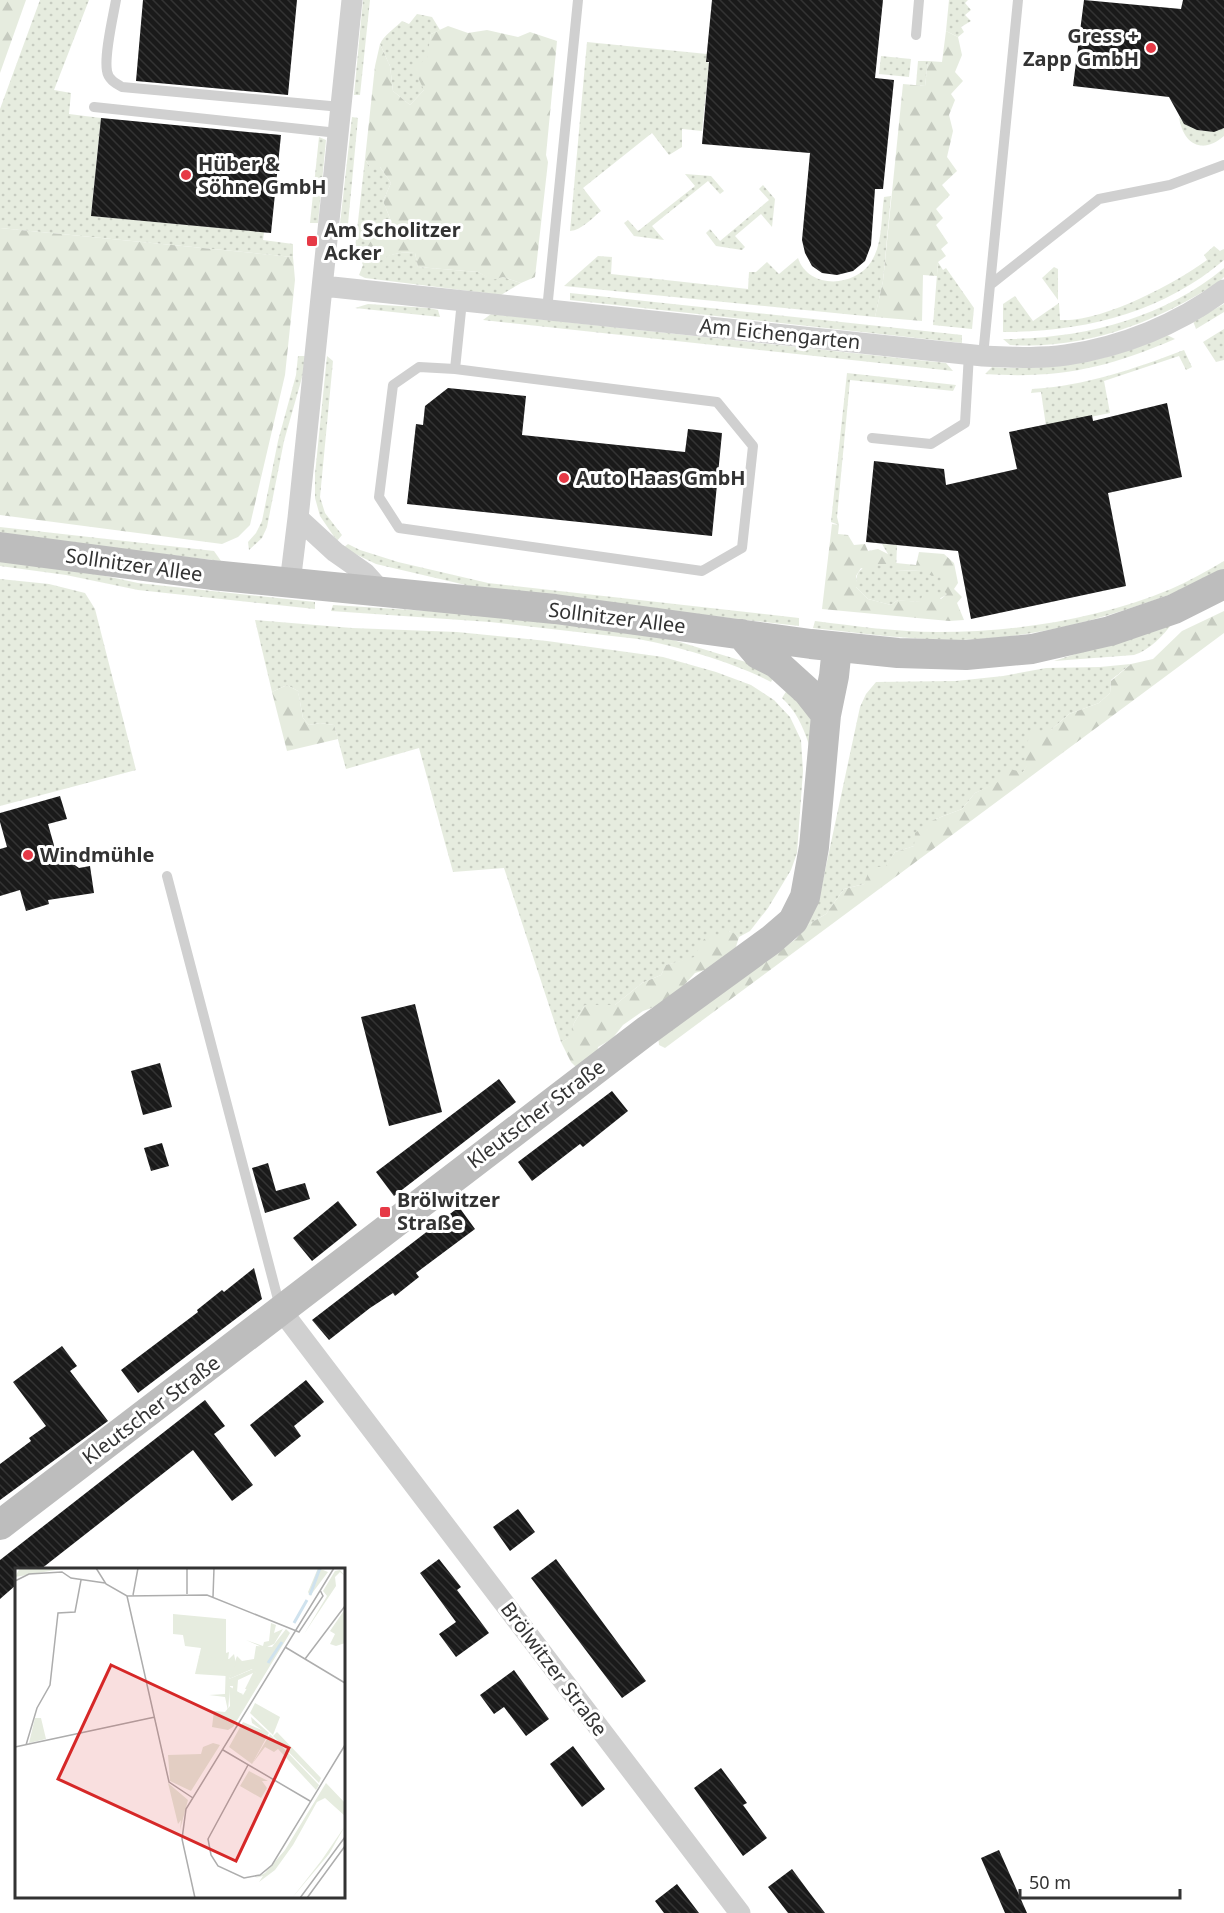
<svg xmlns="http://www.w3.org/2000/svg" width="1224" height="1913" font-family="'Noto Sans',sans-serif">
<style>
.green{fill:url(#green-dots)}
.forest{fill:url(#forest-firs)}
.building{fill:url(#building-back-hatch)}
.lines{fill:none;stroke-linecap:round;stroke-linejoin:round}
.lane{stroke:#d0d0d0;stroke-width:10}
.street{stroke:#d0d0d0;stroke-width:21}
.secondary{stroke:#bdbdbd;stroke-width:30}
.poi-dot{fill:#e63946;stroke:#fff;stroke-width:2}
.labels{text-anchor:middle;stroke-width:6;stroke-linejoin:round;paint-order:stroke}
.poi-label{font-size:20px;font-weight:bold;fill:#333;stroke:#fff;text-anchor:start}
.street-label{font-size:20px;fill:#333;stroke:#fff}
.inset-river{fill:none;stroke:#cfe2ee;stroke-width:3}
.inset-road{fill:none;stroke:#adadad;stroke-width:1.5}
.view{fill:#d62828;fill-opacity:0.15;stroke:#d62828;stroke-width:3}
.inset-edge{fill:none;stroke:#333;stroke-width:3}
</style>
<defs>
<pattern id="green-dots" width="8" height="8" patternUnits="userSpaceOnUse" patternTransform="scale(1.5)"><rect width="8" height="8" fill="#e6ecdf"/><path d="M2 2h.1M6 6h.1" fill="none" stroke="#c6cbc0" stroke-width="1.8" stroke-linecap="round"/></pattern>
<pattern id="forest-firs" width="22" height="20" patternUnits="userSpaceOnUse" patternTransform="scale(1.5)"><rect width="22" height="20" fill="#e6ecdf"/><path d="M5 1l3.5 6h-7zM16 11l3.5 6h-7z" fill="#c6cbc0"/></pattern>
<pattern id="building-back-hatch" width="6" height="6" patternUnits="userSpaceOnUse" patternTransform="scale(1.5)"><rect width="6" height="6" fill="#1a1a1a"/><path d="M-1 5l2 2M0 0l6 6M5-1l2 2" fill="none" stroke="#333"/></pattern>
</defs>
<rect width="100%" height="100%" fill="#fff"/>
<path class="green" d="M40,0H89L54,90L71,93L69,114L101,118L91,216L264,232L263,240L293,244V257L0,228V109Z
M363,0H370L360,95H354Z
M949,0H968L965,3L971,10L965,15L971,21L961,27L964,32L958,37L946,31Z
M417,14L432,17L440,30L431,34L424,90L410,105L393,91L390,66L380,44C384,35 394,29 402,21L409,24Z
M587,42L707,54L706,62L709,63L702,131L682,129V147L669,155L652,133L583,188L601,211C592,218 582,230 570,231Z
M881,56L911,59L909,77L879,74Z
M918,61H928L925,86L916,85Z
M352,117L358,118L348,224L343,227L340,224Z
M1179,117C1190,132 1208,134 1224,128V136C1202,155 1183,144 1179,117Z
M319,137L326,140L318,223H310Z
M365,159L370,167H380L391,183L383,201L391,221L383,235L369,239L377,262C389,254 400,251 415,253L418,267L478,272L492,279L503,277L521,283L501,295L365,278L359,275L363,265L355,248Z
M685,174L711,176L724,191L720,194L708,181L652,226L664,240L634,236L624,223L628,220L638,231L695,186Z
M763,185L775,199L772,227L761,214L735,236L745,247L742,250L716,246L706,233L710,229L720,241L769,200L759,189Z
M891,196L883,281L875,317L564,286L598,256L612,257L611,274L748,289L749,272H756L767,262L779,274L798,258C809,290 855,287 871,262C883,244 881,217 884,197Z
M1214,246L1220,251L1224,249V260C1162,313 1083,332 1003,332V304L1015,296L1033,321L1059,303L1060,320C1101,323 1174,284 1207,260L1204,255Z
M938,262L943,270L946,268L974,308L972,329L933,325Z
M1054,267L1058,269V300L1042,278Z
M1224,268V277L1219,282C1157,322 1085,350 1010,345L1003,339C1081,339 1163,319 1224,268Z
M570,293L962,335V343L570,300Z
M368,304L429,308L438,310L440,317L355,308Z
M1224,304V312L1196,329L1193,321Z
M491,314L946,363L953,371L483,320Z
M1224,329V360L1216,362L1203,342Z
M1167,335L1175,339C1107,368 1060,379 985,374L992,367C1053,371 1112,361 1167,335Z
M1184,350L1192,367L1186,370L1179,356L1104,381L1110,413L1046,426L1041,392L1031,393L1032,389C1085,386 1134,369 1184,350Z
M298,356H305L303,374L284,441L267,527L262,538L249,550L248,542L256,533L262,521L278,441L296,375Z
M327,356L333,361L320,497L325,513L342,535L337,541L320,516L315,498V474Z
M847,373L956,385L953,391L850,380L837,517L839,525L831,522Z
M0,527L214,551L221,561L0,535Z
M348,544L360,550L398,562L488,583L799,618V626L487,590L376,564L343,548Z
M882,544L897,545L896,571L922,570L940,573L944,578L947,594C934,605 914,602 898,600L891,605L868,599L856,587C856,567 861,571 875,563C880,561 884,557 888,554Z
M0,559L64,567L138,583L315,602V609L138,590L66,575L0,566Z
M1224,561V570C1197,586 1169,595 1140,605C1081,625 1021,639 958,640C909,640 860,633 813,628L815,621C855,626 897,632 938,632C1016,632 1099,619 1171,589C1189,581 1207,571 1224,561Z
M0,579L49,584L85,593L95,609L136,770L0,806Z
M333,605L491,615L660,636L759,666L774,676L771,682C733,662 680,647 638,639L490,622L331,611Z
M255,620L352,628L457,632L547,641L663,657L716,672L751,685L774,700L790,717L801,740L803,771L797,853L791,870L768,908L750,931L739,937L730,931L694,958L666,965L661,975L642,983L615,1005H585L574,1023L571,1037L561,1042L504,868L453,872L419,748L346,769L334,725L320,723L309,725L303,718L298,691L287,685L272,692Z
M1173,622C1164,635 1150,650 1134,655L1054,661Z
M1131,664L1111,680L1110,693L1099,703L1069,714L1051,730L1023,772L975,793L962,809L933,820L914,846L895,852L886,867L864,884L844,889L826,914L807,925L820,894L860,707L866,694L876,682L956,681L1003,676L1046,668L1100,667Z
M789,687L811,719L809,745C803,726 796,711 782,698Z"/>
<path class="forest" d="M0,0H26L0,73Z
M448,26L468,33L487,30L518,37L530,32L557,41L546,155L548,162L535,277L521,283L503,277L492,280L478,272L418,267L415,253C400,251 389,254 377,263L365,257L363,247L369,239L383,235L391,221L383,201L391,183L380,167H370L365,159L375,66L380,44L390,66L393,91L410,105L424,90L413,67L427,59L431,34Z
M946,31L958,37L962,55L955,72L963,81L951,94L955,100L949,115L953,131L947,157L957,171L942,185L950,195L936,209L943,218L936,225L948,243L941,249L946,256L938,262L937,276L923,275L922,321L875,317L883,281L903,84L925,86L928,61L942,62Z
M0,228L293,257L295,280L285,375L250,525L238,537L222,544L0,515Z
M832,524L839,525L838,534L848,535L854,545L865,544L868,551L878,549L888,554L887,564H875L871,573L861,568L856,576V587L868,599L891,605L898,600L920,602L923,593L932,592L941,599L947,594L941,588L943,578L940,574L932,576L921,570L895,571L896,563L916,565L919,552L944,554L954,563L958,583L954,589L962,597L957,603L964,620L949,621L822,609Z
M1224,611V633L665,1048L659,1045L658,1035L796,939L807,925L826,914L844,889L864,884L870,868L886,866L895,852L914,846L915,833L933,820L962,809L975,793L998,782L1005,768L1023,772L1027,765L1023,753L1031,733L1051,730L1069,714L1099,703L1110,693L1111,681L1131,664L1153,659L1182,631Z
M287,685L298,691L303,718L309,725L320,723L334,725L338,739L287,751L272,692Z
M731,931L739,937L734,953L714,967L695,973L678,992L660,1005L643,1011L623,1025L612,1039L598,1047L596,1061L579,1070L571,1062L561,1042L570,1037L574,1023L585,1005H615L642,983L661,975L666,965L694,957L704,939Z"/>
<path class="building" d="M143,0H297L288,95L136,81Z
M712,0H883L875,78L894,80L883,189H875L871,245L865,261L853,271L837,275L822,273L812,266L805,253L802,240L810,153L702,144L709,62H706Z
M1084,0L1181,9L1183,0H1224V128L1214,132L1197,130L1184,124L1169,97L1073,86Z
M101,118L281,135L271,233L91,216Z
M448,388L526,396L522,435L685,452L688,429L722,433L712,536L407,504L416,424L423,425L425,406Z
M1167,403L1182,477L1108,493L1126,586L971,619L958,551L866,542L874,461L944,469L946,485L1017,469L1009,432L1092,415L1093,421Z
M60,796L67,819L48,824L59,863L69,861L79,868L90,866L94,893L48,900L49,904L26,911L20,890L0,896V849L7,847L0,822V813Z
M415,1004L442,1112L389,1126L361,1017Z
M160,1063L172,1107L143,1115L131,1071Z
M499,1079L516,1102L394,1196L376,1172Z
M612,1091L628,1111L583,1147L580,1144L532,1181L518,1162Z
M162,1143L169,1166L151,1171L144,1148Z
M268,1163L276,1191L305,1183L310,1199L265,1213L252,1168Z
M338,1201L357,1225L312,1261L293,1238Z
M459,1207L475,1229L416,1273L419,1277L395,1296L393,1293L370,1308L329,1340L312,1320Z
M254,1268L262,1299L138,1393L121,1370L198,1312L197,1310L222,1290L224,1292Z
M62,1346L77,1366L70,1371L108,1421L0,1500V1464L31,1441L29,1438L46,1426L13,1382Z
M306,1380L324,1402L294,1426L301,1436L275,1457L250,1425Z
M205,1400L225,1426L214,1434L253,1485L232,1501L193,1450L41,1569H16V1585L0,1599V1560Z
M518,1509L535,1532L510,1551L493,1527Z
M439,1559L461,1587L457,1590L489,1633L456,1657L439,1634L456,1622L420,1573Z
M556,1559L646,1681L622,1698L531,1578Z
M514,1670L549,1719L526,1736L504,1707L494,1714L480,1695Z
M573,1746L605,1789L582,1807L550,1764Z
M721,1768L747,1803L743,1805L767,1838L743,1856L694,1788Z
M999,1850L1027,1913H1005L981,1858Z
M792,1869L809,1892L825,1913H788L768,1887Z
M677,1884L699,1913H664L655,1901Z"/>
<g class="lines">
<path class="lane" d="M116,0C113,17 104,55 107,71C108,79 115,83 122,87L341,107
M916,35L919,0
M94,107L338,133
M990,285L1099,199L1170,185L1224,165
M547,310L578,0
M983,356L1018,0
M419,367L455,369L717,402L753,446L742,548L702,571L399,528L379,497L393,385Z
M455,369L462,301
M872,438L931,444L965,423L969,354
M167,876L280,1307"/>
<path class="street" d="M323,286L983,356C1010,357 1039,359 1066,355C1122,347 1179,324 1224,290
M298,518L335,552L365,573L383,593
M290,583L298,518L352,0
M281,1310L740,1913"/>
<path class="secondary" d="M0,547L212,575L555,609L811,644L898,653L966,655L1032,649L1110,631L1174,609L1224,584
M741,634L758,654L776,663L808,692L826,715
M0,1525L646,1031L771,940L793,921L805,897L814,847L826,715L834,676L837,647"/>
</g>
<g class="poi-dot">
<circle cx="1151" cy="48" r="6"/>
<circle cx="186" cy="175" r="6"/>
<rect x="306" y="235" width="12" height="12" rx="3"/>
<circle cx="564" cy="478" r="6"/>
<circle cx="28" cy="855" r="6"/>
<rect x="379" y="1206" width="12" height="12" rx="3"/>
</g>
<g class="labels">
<g class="poi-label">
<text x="1139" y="43" text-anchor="end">Gress +<tspan x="1139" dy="23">Zapp GmbH</tspan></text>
<text x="198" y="171">Hüber &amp;<tspan x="198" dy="23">Söhne GmbH</tspan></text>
<text x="324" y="237">Am Scholitzer<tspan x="324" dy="23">Acker</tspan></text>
<text x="576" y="485">Auto Haas GmbH</text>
<text x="40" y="862">Windmühle</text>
<text x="397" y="1207">Brölwitzer<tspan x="397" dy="23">Straße</tspan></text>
</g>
<g class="street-label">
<text transform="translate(780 334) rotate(6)" y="7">Am Eichengarten</text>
<text transform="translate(134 565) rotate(8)" y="7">Sollnitzer Allee</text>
<text transform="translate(617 618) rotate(7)" y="7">Sollnitzer Allee</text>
<text transform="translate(536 1114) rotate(-37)" y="7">Kleutscher Straße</text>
<text transform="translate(151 1410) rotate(-37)" y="7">Kleutscher Straße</text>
<text transform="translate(554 1669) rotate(53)" y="7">Brölwitzer Straße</text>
</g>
</g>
<g transform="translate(15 1568)">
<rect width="330" height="330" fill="#fff"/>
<path d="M5,0H52L0,9ZM303,0L313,4L295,28L293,24ZM325,2L330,8L325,4L320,9L321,18L289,66L312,28L308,23L320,3ZM330,41V75L321,78L315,76L320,66L315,63ZM158,46L211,51V85L214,84L211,108L180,106L186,80L170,78L168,67L158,66ZM256,55L261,57L259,65L268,61L259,76L249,80L231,72L248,78L249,74L254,73ZM271,61L275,65L218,159L213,162L197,159L199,143L210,144L215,138L214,118L228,127L241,105L237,101L214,111L222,88L227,93L239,91L241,78L257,79ZM240,135L265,149L258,167L235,145ZM20,150H26L31,171L14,175ZM255,166L304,217L301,222L263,181L259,184L250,179L237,196ZM198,175L205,177L176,223L155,213L153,187L186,186L188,179ZM153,215L173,232L165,262L166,252L163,256ZM311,215L330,235V248L310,230L302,234L278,277L260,302L244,314L248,308L240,310L250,305L270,282Z" fill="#e6ecdf"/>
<path d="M219,86L221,96L214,111L238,101L243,107L233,121H230L238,105L223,112L222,124L228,126L224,129L217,127L218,118H215L213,143L210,129L194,127L210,126L211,92L193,93L183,88L214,91ZM236,149L254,165L237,196L214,179L228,154L247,162L237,155ZM262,164L306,210L304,215L258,168ZM234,203L253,213H247L252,220L246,230L225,218ZM330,258L314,286L277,330L306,293Z" fill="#e6ecdf"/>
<path class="inset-river" d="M295,27L305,0M279,55L292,32M253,95L267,74"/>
<path class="inset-road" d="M81,0L91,16L112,28L192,27L284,64L308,28L305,22M172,0V26M0,13L14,6L47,4L56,10L90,15M118,27L123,0M112,28L154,214L178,230M198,29L199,0M270,79L330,115M290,91L330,38M11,177L22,140L35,117L43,45L60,44L66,12M0,179L140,149M208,182L295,233M233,197L193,271L196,287L203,298L229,310L245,307L257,297L330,177M180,330L167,271L171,241L319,0M285,330L330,269M292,330L330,278"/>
<path class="view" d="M96,97L274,180L221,293L43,211Z"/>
<rect width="330" height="330" class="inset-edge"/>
</g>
<path d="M1020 1889v9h160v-9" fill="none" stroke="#333333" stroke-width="3"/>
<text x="1029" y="1889" font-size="18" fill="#333333" stroke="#ffffff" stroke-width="4.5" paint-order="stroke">50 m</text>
</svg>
